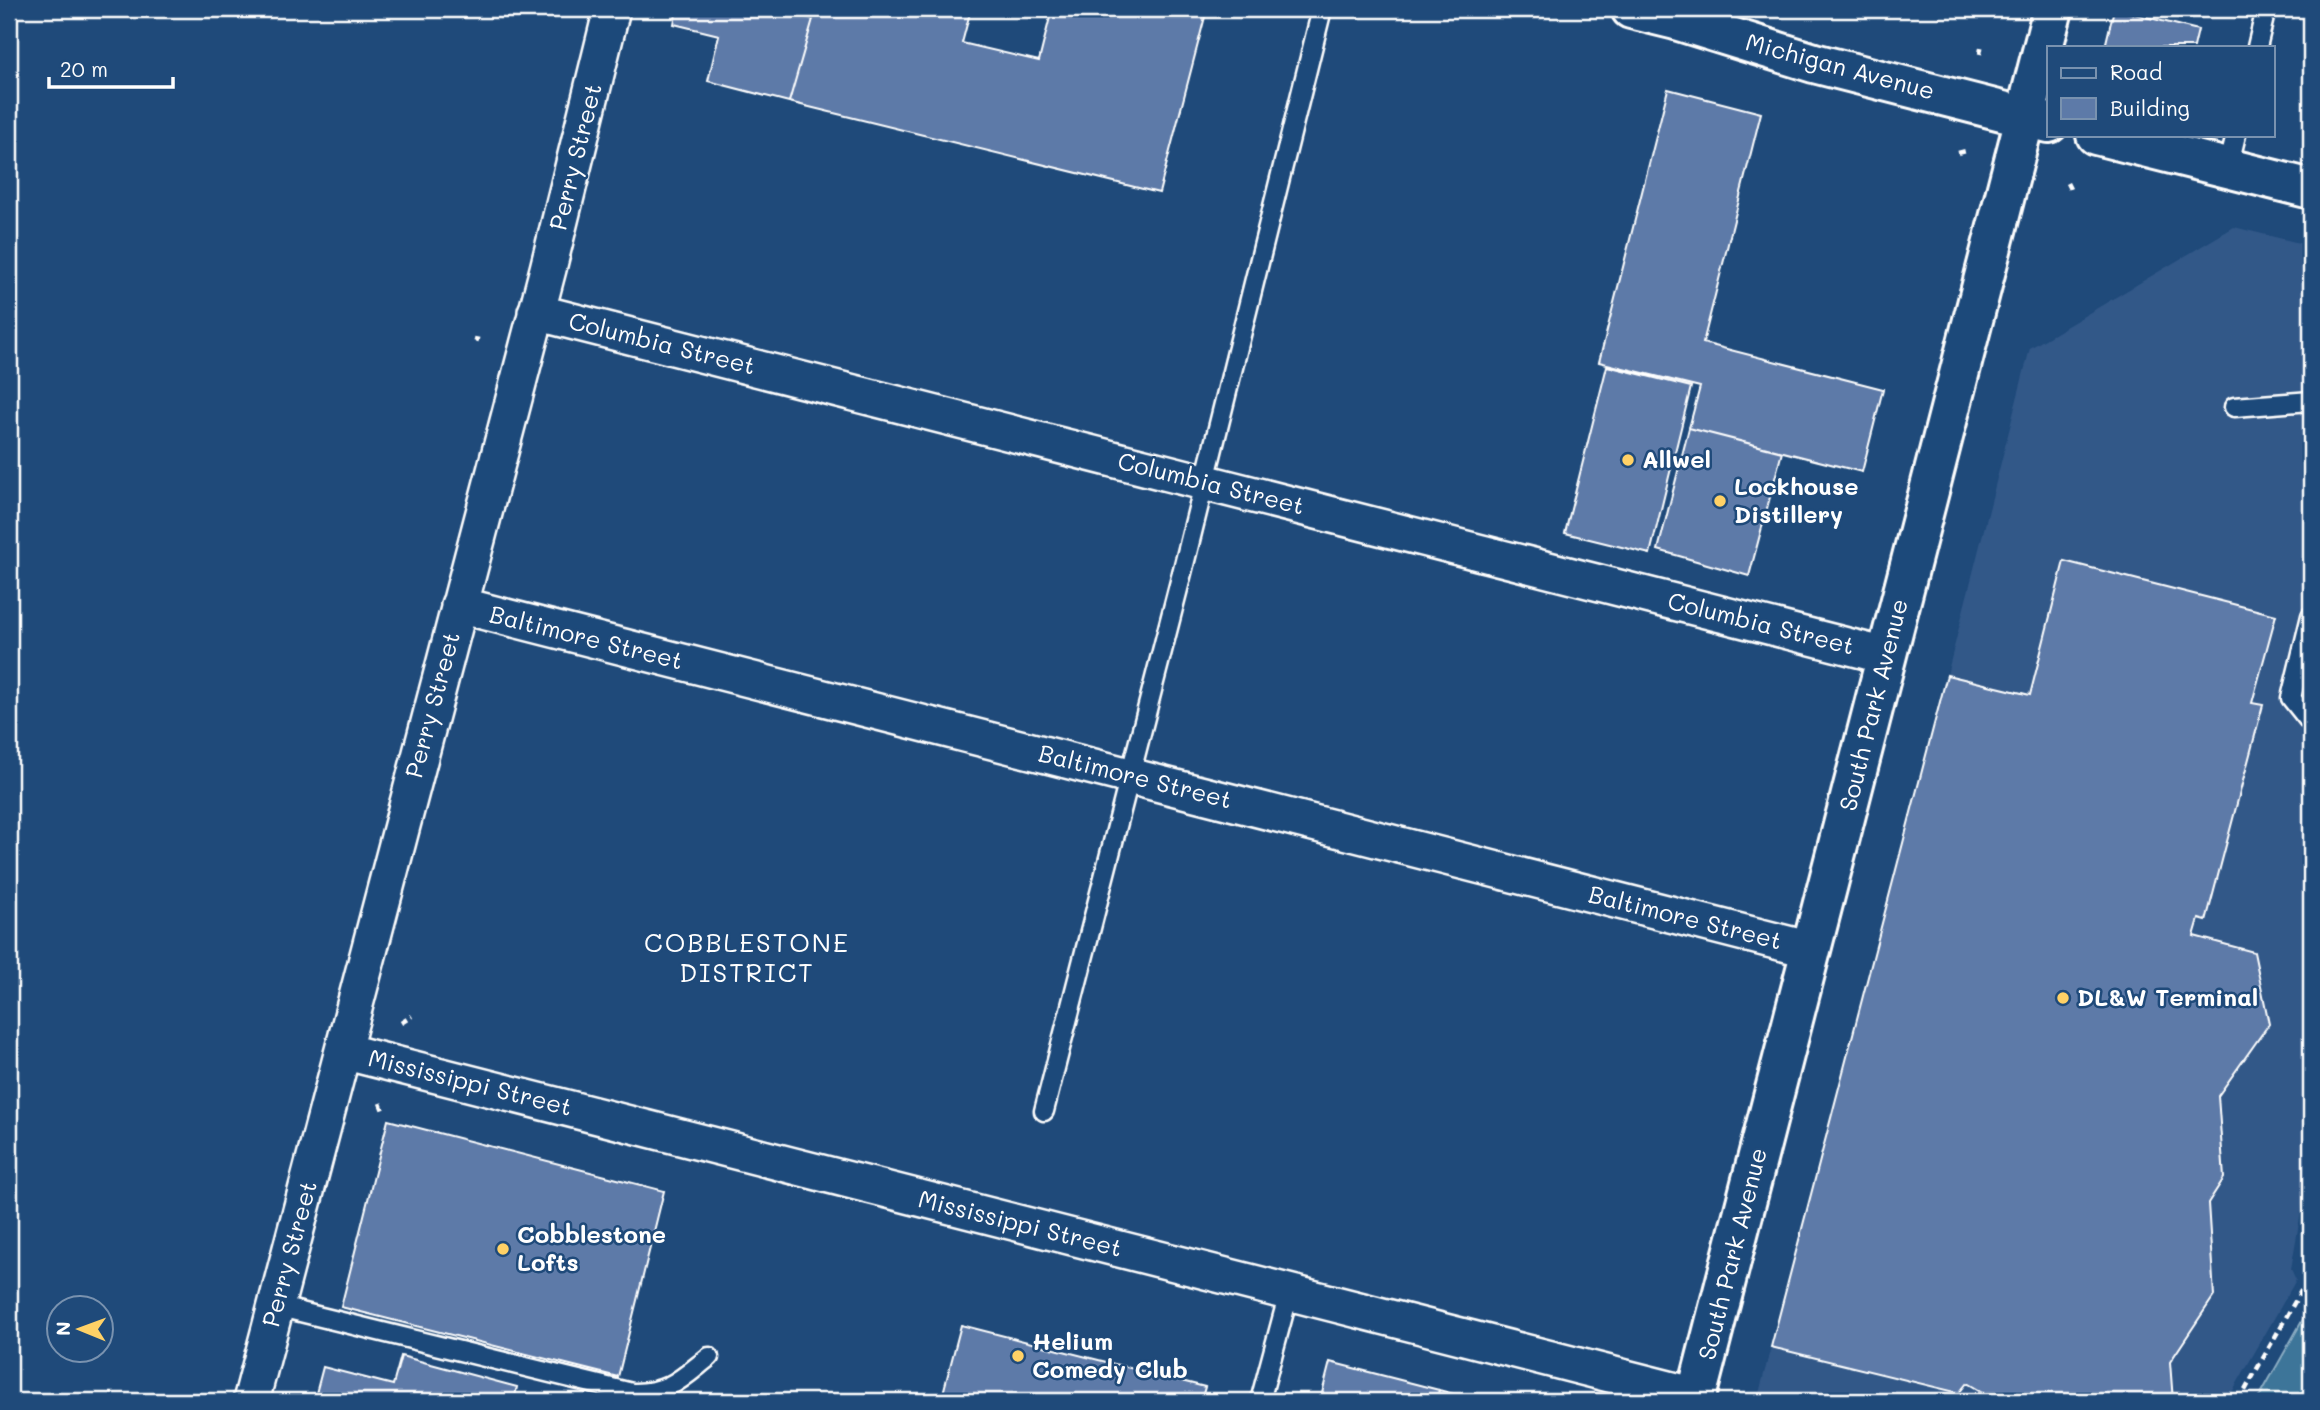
<svg xmlns="http://www.w3.org/2000/svg" width="2320" height="1410" font-family="Mali,sans-serif">
<style>
.built{fill:#325888}
.water{fill:#3e7599;stroke:#8bacc2;stroke-width:2}
.building{fill:#5d7aa8;stroke:#fff;stroke-width:2}
.lines{fill:none;stroke-linecap:round;stroke-linejoin:round}
.service-casing{stroke:#fff;stroke-width:23}
.minor-casing{stroke:#fff;stroke-width:40}
.tertiary-casing{stroke:#fff;stroke-width:44}
.path{stroke:#fff;stroke-width:4.5;stroke-dasharray:7 5;stroke-linecap:butt}
.service{stroke:#1f4a7a;stroke-width:18}
.minor{stroke:#1f4a7a;stroke-width:35}
.tertiary{stroke:#1f4a7a;stroke-width:38}
.poi-dot{fill:#ffd166;stroke:#1f4a7a;stroke-width:2.5}
.labels{text-anchor:middle;stroke-width:5;stroke-linejoin:round;paint-order:stroke}
.street-label{font-size:24px;fill:#fff;stroke:#1f4a7a}
.poi-label{font-size:24px;font-weight:bold;fill:#fff;stroke:#1f4a7a;text-anchor:start}
.neighbourhood-label{font-size:26px;letter-spacing:2px;fill:#fff;stroke:#1f4a7a}
</style>
<rect width="100%" height="100%" fill="#1f4a7a"/>
<filter id="ink" filterUnits="userSpaceOnUse"><feTurbulence type="fractalNoise" baseFrequency=".0143" numOctaves="2"/><feDisplacementMap in="SourceGraphic" scale="14" xChannelSelector="R" yChannelSelector="G"/><feConvolveMatrix kernelMatrix="1 2 1 2 8 2 1 2 1" color-interpolation-filters="sRGB"/></filter>
<g filter="url(#ink)">
<path class="built" d="M2234,227L2311,246V1154L2291,1269L2296,1280L2227,1401H2173L2170,1362L2208,1203L2224,1178L2218,1096L2269,1024L2254,952L2194,936L2199,919L2206,921L2263,705L2252,702L2276,615L2065,561L2030,695L1947,675L2030,348Z
M1771,1347L1958,1393L1967,1383L1984,1393L1979,1401H1757Z"/>
<path class="water" d="M2311,1305V1401H2257Z"/>
<path class="building" d="M677,9H771L813,19L789,102L708,81L719,35L674,24Z
M781,9H971L962,43L1039,61L1052,9H1207L1159,193L789,102L813,19L780,11Z
M2114,9L2198,30L2194,47H2105Z
M1668,89L1761,113L1703,343L1883,389L1862,472L1689,428L1700,387L1599,362Z
M1607,366L1691,387L1650,554L1565,533Z
M1689,428L1782,452L1749,576L1658,550Z
M2064,561L2276,615L2252,703L2263,705L2206,921L2199,919L2194,936L2254,952L2269,1024L2218,1096L2224,1178L2208,1203L2214,1296L2170,1362L2173,1401H1979L1984,1393L1967,1383L1959,1393L1771,1347L1947,675L2030,695Z
M388,1120L664,1191L618,1377L341,1307Z
M961,1325L1205,1387L1201,1401H941Z
M401,1356L517,1387L514,1401H314L323,1367L393,1385Z
M1330,1362L1439,1390L1436,1401H1320Z
M1439,1390L1479,1401H1436Z"/>
<g class="lines">
<defs>
<path id="service" d="M2257,47L2266,9
M2228,168L2236,135
M2234,407L2311,401
M2311,616L2291,698L2311,723
M1044,1111L1180,581L1322,9
M276,1306L632,1393C669,1394 682,1378 709,1357
M1260,1401L1289,1293"/>
<path id="minor" d="M536,312L1886,656
M459,605L1811,950
M343,1051L1696,1396
M251,1401L548,269L612,9"/>
<path id="tertiary" d="M1631,9L1676,20L1814,63L2049,123
M2096,135L2311,189
M1695,1401L2053,9"/>
</defs>
<use href="#service" class="service-casing"/>
<use href="#minor" class="minor-casing"/>
<use href="#tertiary" class="tertiary-casing"/>
<path class="path" d="M1980,54L1982,43
M1958,153L1966,151
M2067,183L2070,189
M474,339L479,340
M401,1023L412,1016
M380,1103L384,1113
M2239,1401L2311,1273"/>
<use href="#service" class="service"/>
<use href="#minor" class="minor"/>
<use href="#tertiary" class="tertiary"/>
</g>
</g>
<g class="poi-dot">
<circle cx="1628" cy="460" r="7"/>
<circle cx="1720" cy="501" r="7"/>
<circle cx="2063" cy="998" r="7"/>
<circle cx="503" cy="1249" r="7"/>
<circle cx="1018" cy="1356" r="7"/>
</g>
<g class="labels">
<g class="street-label">
<text transform="translate(1840 67) rotate(15)" y="8">Michigan Avenue</text>
<text transform="translate(576 157) rotate(-76)" y="8">Perry Street</text>
<text transform="translate(662 344) rotate(14)" y="8">Columbia Street</text>
<text transform="translate(1211 484) rotate(14)" y="8">Columbia Street</text>
<text transform="translate(1761 624) rotate(14)" y="8">Columbia Street</text>
<text transform="translate(586 638) rotate(14)" y="8">Baltimore Street</text>
<text transform="translate(433 705) rotate(-75)" y="8">Perry Street</text>
<text transform="translate(1874 705) rotate(-76)" y="8">South Park Avenue</text>
<text transform="translate(1135 777) rotate(14)" y="8">Baltimore Street</text>
<text transform="translate(1685 918) rotate(14)" y="8">Baltimore Street</text>
<text transform="translate(470 1083) rotate(14)" y="8">Mississippi Street</text>
<text transform="translate(1020 1224) rotate(14)" y="8">Mississippi Street</text>
<text transform="translate(290 1254) rotate(-75)" y="8">Perry Street</text>
<text transform="translate(1733 1254) rotate(-76)" y="8">South Park Avenue</text>
</g>
<g class="poi-label">
<text x="1642" y="468">Allwel</text>
<text x="1734" y="495">Lockhouse<tspan x="1734" dy="28">Distillery</tspan></text>
<text x="2077" y="1006">DL&amp;W Terminal</text>
<text x="517" y="1243">Cobblestone<tspan x="517" dy="28">Lofts</tspan></text>
<text x="1032" y="1350">Helium<tspan x="1032" dy="28">Comedy Club</tspan></text>
</g>
<g class="neighbourhood-label">
<text x="747" y="952">COBBLESTONE<tspan x="747" dy="30">DISTRICT</tspan></text>
</g>
</g>
<rect width="2320" height="1410" fill="none" stroke="#1f4a7a" stroke-width="35"/>
<rect x="18" y="18" width="2285" height="1375" fill="none" stroke="#fff" stroke-width="2.5" filter="url(#ink)"/>
<rect x="2047" y="46" width="228" height="91" fill="#1f4a7a" stroke="#7992af" stroke-width="2"/>
<rect x="2061" y="68" width="35" height="10" fill="#1f4a7a" stroke="#7992af" stroke-width="2"/>
<text x="2110" y="80" font-size="21" fill="#ffffff">Road</text>
<rect x="2061" y="98" width="35" height="21" fill="#5d7aa8" stroke="#7992af" stroke-width="2"/>
<text x="2110" y="116" font-size="21" fill="#ffffff">Building</text>
<g transform="translate(80 1329) rotate(271)"><circle r="33" fill="#1f4a7a" stroke="#7992af" stroke-width="2"/>
<path d="M0-5L12 26L0 18L-12 26Z" fill="#ffd166"/>
<text y="-10" font-size="19" font-weight="bold" text-anchor="middle" fill="#ffffff">N</text>
</g>
<path d="M49 77v10h124v-10" fill="none" stroke="#ffffff" stroke-width="3.5"/>
<text x="60" y="77" font-size="21" fill="#ffffff" stroke="#1f4a7a" stroke-width="5" paint-order="stroke">20 m</text>
</svg>
